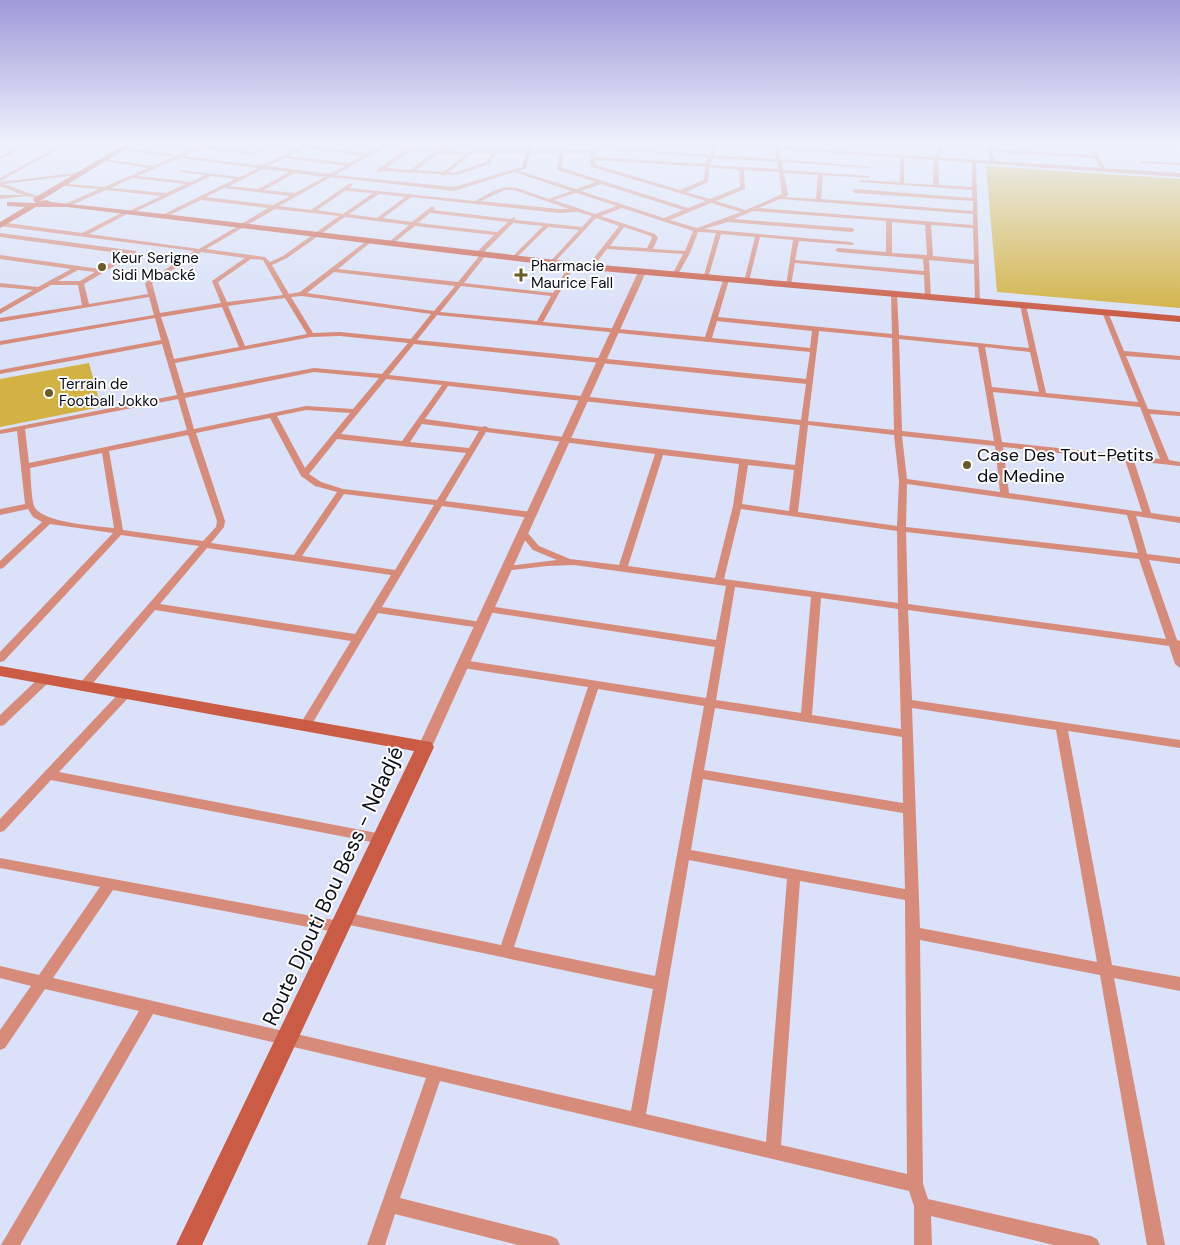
<svg xmlns="http://www.w3.org/2000/svg" width="1180" height="1245" font-family="'DM Sans',sans-serif">
<style>
.green{fill:#d2b244}
.lines{fill:none;stroke-linecap:round;stroke-linejoin:round}
.minor{fill:#d68b7b;fill-rule:evenodd}
.tertiary{fill:#d68b7b;fill-rule:evenodd}
.secondary{fill:#ca5c46;fill-rule:evenodd}
.poi-dot{fill:#6a5b29;stroke:#fff;stroke-width:2}
.labels{text-anchor:middle;stroke-width:4;stroke-linejoin:round;paint-order:stroke}
.far-poi-label{font-size:15px;fill:#090c18;stroke:#fff;text-anchor:start}
.poi-label{font-size:18px;fill:#090c18;stroke:#fff;text-anchor:start}
.near-street-label{font-size:21px;fill:#090c18;stroke:#fff}
</style>
<rect width="100%" height="100%" fill="#dae1f8"/>
<path class="green" d="M986,166L1180,179V308L997,292Z
M89,363L101,407L0,427V379Z"/>
<g class="lines">
<path class="minor" d="M28,143H42L0,149V147Z
M64,143H70L0,181V178Z
M172,143L201,145L211,143L207,146L255,152L272,143H278L251,156L249,155L250,154L202,148L184,156L262,166L308,143H314L309,146L368,153L386,143H392L390,145L438,150L448,143H453L444,150L468,153L480,143H485L476,151H527L529,143H533L531,151L594,150L596,151L595,157L705,164L708,157L593,148L595,147L709,155L713,145L715,144L717,145L714,155L776,159L774,143H778L781,159L871,167L869,168L782,162L783,170L868,176L870,177L868,178L823,175L821,199L973,211V201L855,193L852,191L855,189L972,198V190L861,182L859,181L861,180L900,182V158L902,157L904,158V183L933,185L934,160L940,143H944L938,160L939,185L972,187V162L974,161L976,162L980,302L975,301L974,264L929,260L931,297L928,299L925,297L924,275L795,263L791,285L786,286L793,240L760,237L749,281L744,282L755,237L721,234L708,278L703,279L716,233L698,232L690,253L677,276L672,275L683,254L607,249L592,268L590,269L587,267L619,226L596,218L552,265L549,263L550,262L579,230L548,227L514,260L512,259V257L543,226L513,223L483,253L487,254L464,283L553,293L569,265L572,263L575,265L543,322L705,337L723,280L726,278L729,280L718,317L892,334L891,294L894,292L897,294L899,335L1029,348L1020,305L1023,303L1026,305L1046,393L1138,402L1102,312L1103,311L1108,312L1124,351L1180,356V360L1126,356L1148,409L1180,412V416L1150,414L1169,460L1180,462V466L1134,461L1151,513L1180,517V523L1136,516L1147,554L1180,558V564L1149,560L1177,640L1180,641V668L1175,664L1169,646L908,610L912,700L1180,740V748L1068,731L1112,965L1180,977V991L1114,978L1165,1245H1147L1100,975L920,940L923,1184L928,1199L1091,1236L1097,1239L1100,1245H1054L931,1216L932,1245H914V1206L909,1191L440,1081L400,1198L551,1236L557,1239L560,1245H518L395,1214L385,1245H367L426,1078L153,1014L20,1245H1L139,1011L45,989L5,1048L0,1050V1030L31,986L0,978V966L39,975L100,887L0,868V858L339,921L337,918L339,914L344,912L501,945L588,687L463,668L458,664L459,661L463,660L706,698L715,647L488,612L483,609L488,606L716,640L726,586L574,565L547,566L504,571L502,569L507,566L557,560L533,550L519,533L523,530L526,531L539,546L570,559L619,565L655,454L486,432L445,501L531,512L535,515L531,518L442,506L382,607L481,622L486,625L481,628L378,613L309,729H301L299,726L351,641L155,610L88,689H80L79,686L80,683L199,546L121,535L4,661L0,662V652L113,533L50,524L3,568L0,569V561L42,522L33,517L28,509L0,515V509L25,504L17,431L0,434V430L177,395L162,344L0,374V370L161,340L155,318L0,345V341L154,315L149,297L0,322V318L82,305L78,285H51L0,314V309L33,290L0,287V283L38,287L71,269L0,259V255L100,269L126,254L0,237V233L136,251V253L84,284L89,304L148,294L145,284L147,281L194,251L0,226V222L82,233L125,211H129L161,196L106,190L67,207L65,206V204L99,189L63,186L61,183L104,187L148,168L103,161L105,159L153,166L173,157L123,150L121,148L178,155L196,147ZM386,147L407,149L379,168L377,172L383,171L440,174L442,176L445,175H456L490,164L496,153H526L522,167L454,187L335,175ZM305,148L363,156L349,163L289,156ZM412,150L435,152L410,170L387,168ZM440,153L465,155L443,172L416,170ZM473,153H492L486,162L454,173L449,172ZM530,153H559L557,170L596,182L576,189L520,171L526,168ZM563,153H591L590,164L592,167L706,201L688,208L562,168ZM179,158L258,168L240,177L180,170L182,172L205,175L191,182L138,176ZM284,158L345,166L329,174L268,166ZM713,158L777,162L778,169L710,165ZM595,160L705,167L704,180L680,190L596,165ZM709,167L739,170L740,187L710,199L686,192L708,182ZM264,169L289,172L258,189L229,186ZM744,170L779,172L782,194L746,210L716,201L745,189ZM514,172L571,191L549,199L517,188L505,187L493,191L475,201L349,188L353,185L350,183L311,210L279,206L331,177L454,191ZM295,173L325,177L295,193L264,190ZM784,173L818,175L816,199L785,197L788,195ZM211,176L235,179L162,215V217H166L201,200L268,208L199,249L89,234L129,213H133ZM132,178H133L186,184L166,193L111,188ZM601,184L683,210L664,218L581,191ZM224,188L290,196L273,205L206,197ZM505,190H514L569,209H559L481,201ZM345,191L373,193L343,214L317,210ZM576,193L617,206L595,214L554,200ZM379,194L405,197L377,218L349,214ZM411,197L559,213L578,212L592,216L582,227L516,220L514,217L511,219L433,210L435,208L432,206L412,222L383,218ZM780,199L973,214V225L759,208ZM711,203L741,212L697,228L670,220ZM622,208L693,231L685,251L653,249L658,238L655,234L601,216ZM275,209L339,216L283,256L270,262L265,257L206,249ZM753,211L886,221V252L838,248L835,250L838,252L923,259L924,271L795,260L799,241L853,245L854,244L851,242L704,229L728,222L852,232L855,230L852,228L734,219ZM430,213L508,222L497,232L418,223ZM345,217L409,225L389,242L388,243L391,245L415,226L494,235L476,253V255H480L458,282L338,269L371,242L372,241L369,239L300,292L289,294L272,265L287,258ZM892,222L925,225L927,255L892,253ZM931,225L973,228L974,260L933,256ZM624,227L651,236L652,238L647,248L610,246ZM201,252L245,258L212,281L221,303L160,313L152,283ZM251,259L263,260L283,295L227,302L218,282ZM78,270L95,272L80,281H58ZM334,272L455,286L434,311L307,293ZM461,286L551,296L537,321L440,312ZM302,296L431,314L411,339L340,332L313,333L291,297ZM285,298L307,334L245,346L228,306ZM222,307L239,347L174,359L169,341L161,317ZM437,315L810,352L806,379L417,340ZM717,321L812,331L810,348L712,338ZM819,331L892,338L894,430L808,421ZM340,336L408,343L382,374L314,368L184,393L175,363L311,337ZM899,339L978,347L994,441L902,431ZM414,344L806,384L801,420L389,375ZM985,347L1030,352L1039,392L992,387ZM314,372L379,378L353,409L306,406L194,429L185,398ZM386,379L442,385L402,441L341,434ZM448,386L800,425L795,465L489,428L485,426L482,427L425,419ZM993,392L1140,407L1160,459L1002,442ZM178,399L187,430L29,463L25,429ZM306,410L350,413L305,468L277,416ZM270,418L301,476L315,486L337,492L294,555L211,543L224,527L225,521L196,433ZM422,424L479,431L469,448L410,442ZM808,425L894,435L899,481L897,526L798,512ZM188,435L217,521L216,527L203,541L123,530L109,451ZM902,436L995,446L1000,492L907,479ZM337,439L466,453L437,500L343,489L321,482L309,474ZM1003,447L1125,460L1142,512L1009,493ZM102,453L114,528C97,526 41,523 34,506C31,496 31,478 30,468ZM663,455L739,464L733,506L715,578L628,566ZM748,465L794,470L789,511L742,504ZM907,484L1127,515L1138,553L906,527ZM344,494L434,505L395,570L302,556ZM741,509L897,531L898,603L724,579ZM906,532L1139,559L1166,639L908,604ZM207,548L391,575L355,634L160,604ZM735,587L811,597L801,713L716,700ZM821,598L898,609L901,729L812,715ZM598,689L704,706L655,976L514,947ZM715,708L902,737L903,803L704,770ZM912,708L1056,730L1097,962L920,928ZM703,779L903,813L905,889L691,850ZM689,860L787,879L766,1142L646,1114ZM800,881L905,900L907,1174L781,1145ZM113,890L340,933L345,931L347,927L345,924L653,989L631,1111L53,978Z
M844,143H866L901,147L899,148Z
M986,143H990L992,149L1094,155L1092,151L1094,150L1096,151L1106,170L1102,171L1095,158L992,152L995,163L993,164L991,163Z
M1057,143H1083L1138,148L1136,149Z
M17,148L21,149L0,159V156Z
M1142,161L1180,163V165L1140,163Z
M83,172L85,174L4,184L42,198V200L28,196L0,199V195H23L0,186V182Z
M45,675L49,676L50,679L49,682L4,725L0,726V715L41,676Z
M125,690L129,691L130,694L129,697L59,772L382,834L386,835L388,839L386,843L382,844L51,780L4,831L0,832V819L121,691Z"/>
<path class="tertiary" d="M688,143H720L1180,173V177Z
M639,270L646,272L432,747L430,751L425,752L420,751L418,747Z"/>
<path class="secondary" d="M127,143H135L40,201L47,200L51,202L164,214L590,264L1180,316V322L590,270L67,207H36L0,228V222L25,207L7,206V202L36,203L33,200L34,198Z
M0,666L425,741L431,742L434,747L202,1245H176L414,751L0,676Z"/>
</g>
<linearGradient id="sky" x2="0" y2="1"><stop stop-color="#9f9ad9"/><stop offset="0.45" stop-color="#eef2fc"/><stop offset="1" stop-color="#eef2fc" stop-opacity="0"/></linearGradient>
<rect width="1180" height="317" fill="url(#sky)"/>
<g class="poi-dot">
<circle cx="102" cy="267" r="5"/>
<path d="M518.5 267.5h5v5h5v5h-5v5h-5v-5h-5v-5h5z"/>
<circle cx="49" cy="393" r="5"/>
<circle cx="967" cy="465" r="5"/>
</g>
<g class="labels">
<g class="far-poi-label">
<text x="112" y="263">Keur Serigne<tspan x="112" dy="17">Sidi Mbacké</tspan></text>
<text x="531" y="271">Pharmacie<tspan x="531" dy="17">Maurice Fall</tspan></text>
<text x="59" y="389">Terrain de<tspan x="59" dy="17">Football Jokko</tspan></text>
</g>
<g class="poi-label">
<text x="977" y="461">Case Des Tout-Petits<tspan x="977" dy="21">de Medine</tspan></text>
</g>
<g class="near-street-label">
<text transform="translate(333 886) rotate(-65)" y="7">Route Djouti Bou Bess - Ndadjé</text>
</g>
</g>
</svg>
